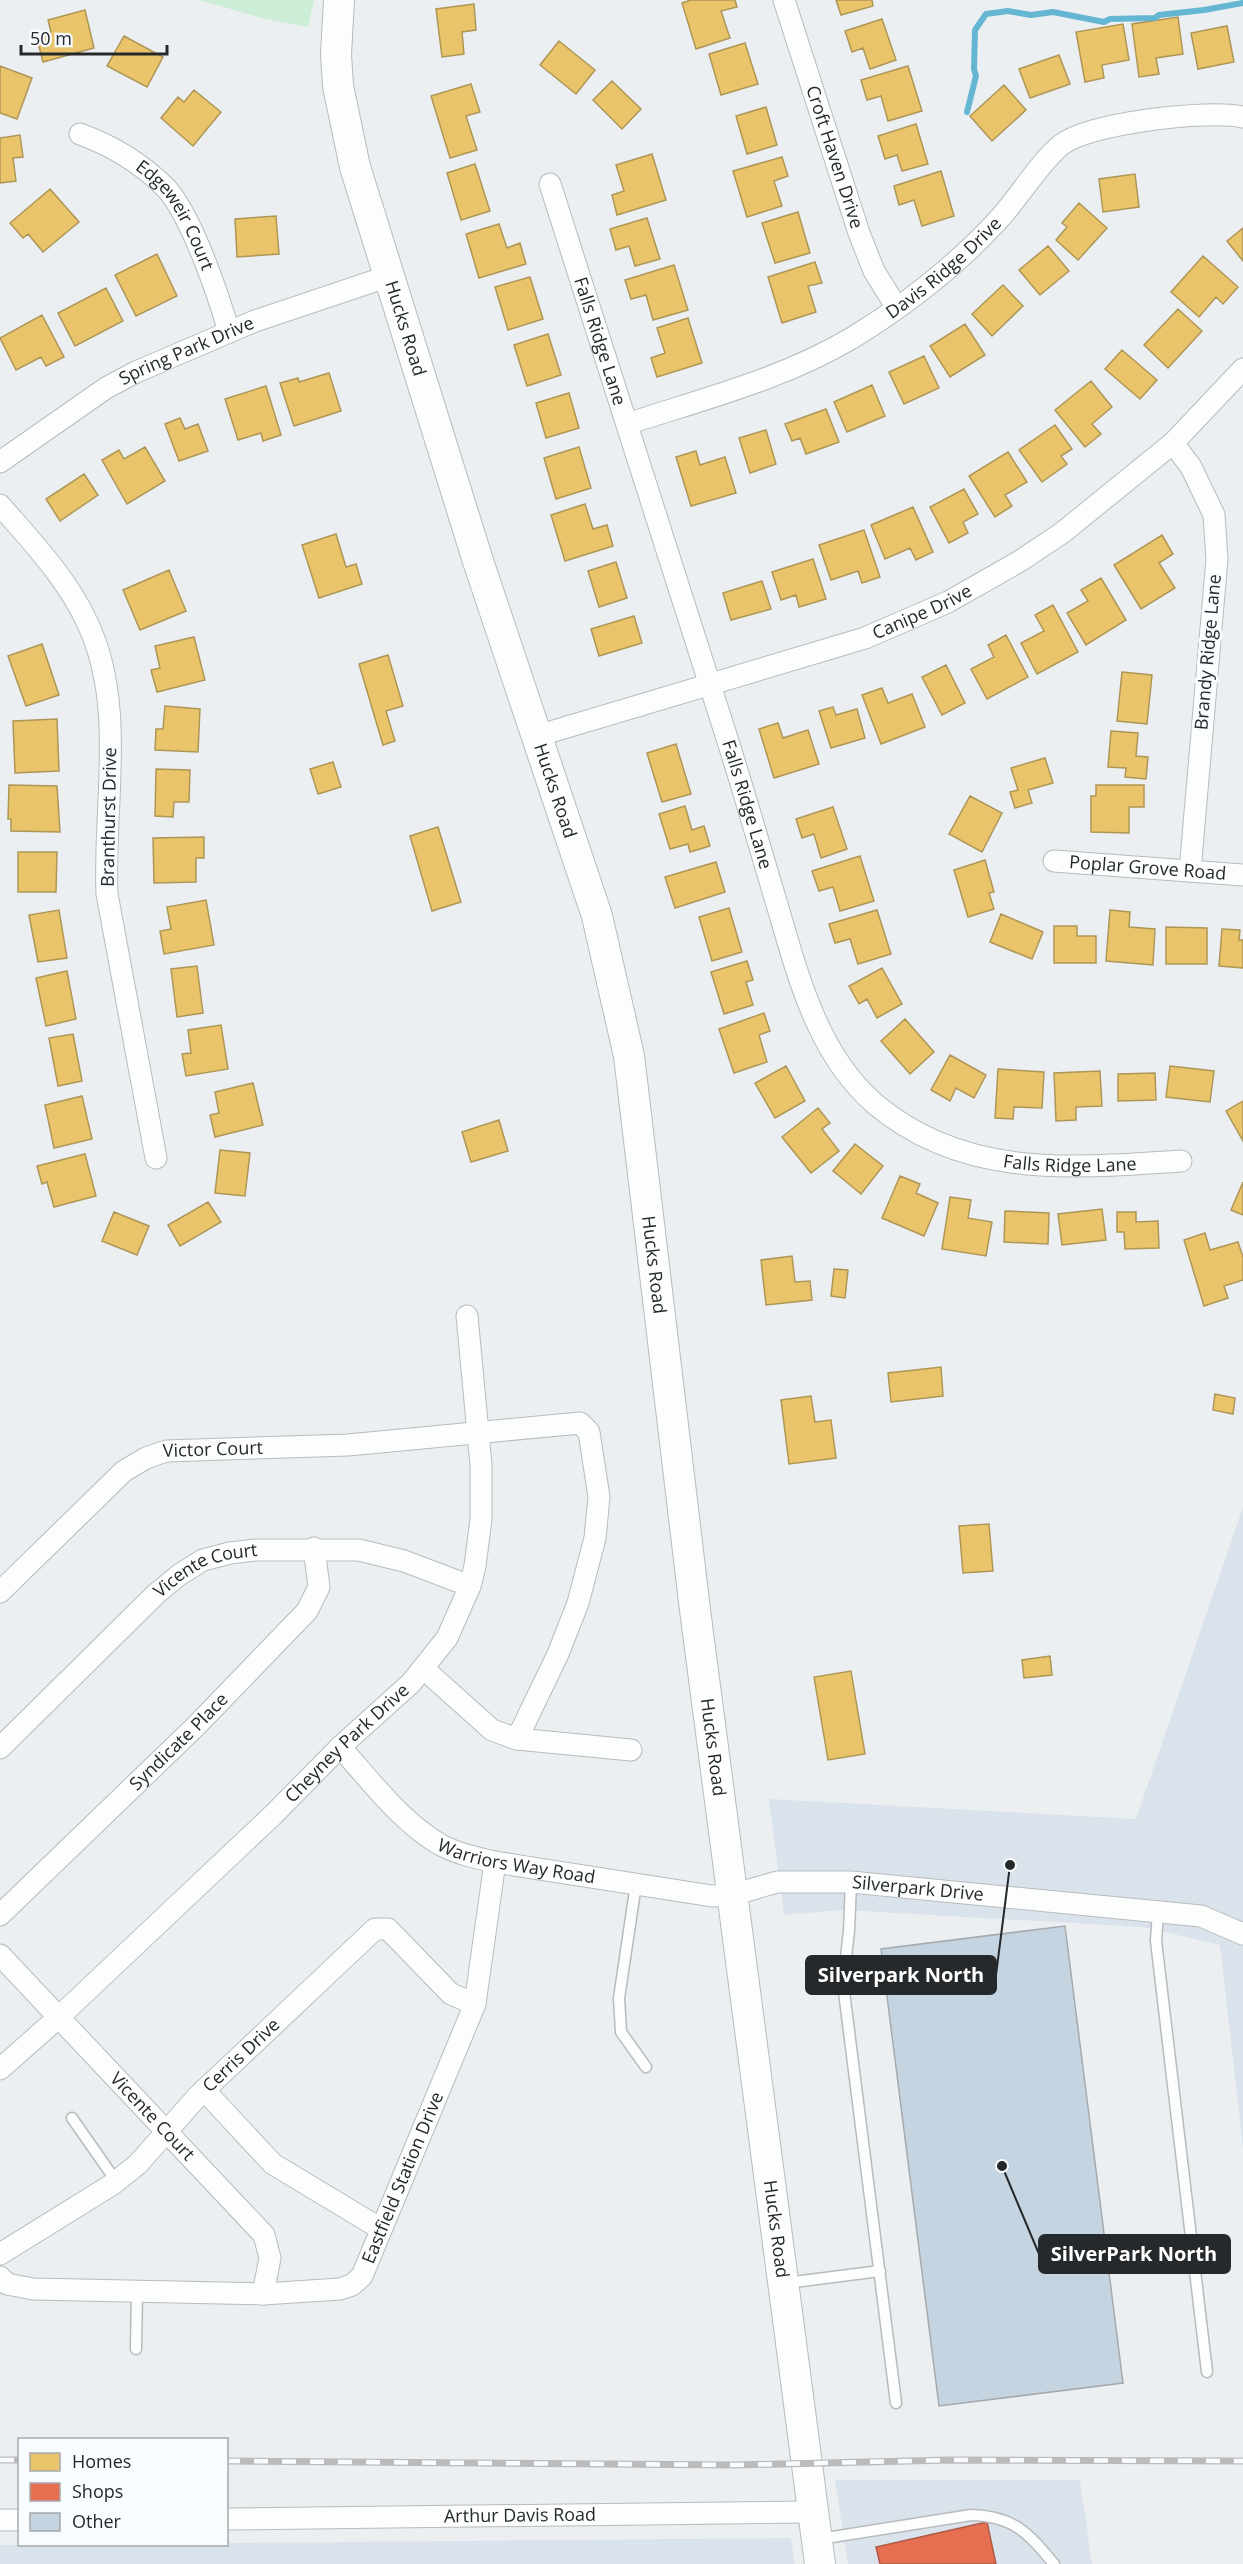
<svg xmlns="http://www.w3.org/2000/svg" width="1243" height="2564" font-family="'Open Sans',sans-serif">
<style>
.built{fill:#dae3eb}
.green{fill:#cdeed6}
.homes{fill:#e9c46a;stroke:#ae9657;stroke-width:1.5}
.shops{fill:#e76f51;stroke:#ad5a46;stroke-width:1.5}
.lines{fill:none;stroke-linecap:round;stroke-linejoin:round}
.stream{stroke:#64b6d3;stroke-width:6}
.building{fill:#c4d4e0;stroke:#a7aaad;stroke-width:1.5}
.lane-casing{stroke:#b8bbbe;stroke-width:13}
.street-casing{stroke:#b8bbbe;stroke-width:23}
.secondary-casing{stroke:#b8bbbe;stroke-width:32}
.lane{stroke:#fcfdfd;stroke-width:10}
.street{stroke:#fcfdfd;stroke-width:21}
.secondary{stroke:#fcfdfd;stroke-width:30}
.rail-casing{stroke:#bbbbbc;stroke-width:7}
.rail{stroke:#f9fcff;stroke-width:4.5;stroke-dasharray:14;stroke-linecap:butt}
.labels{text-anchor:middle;stroke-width:6;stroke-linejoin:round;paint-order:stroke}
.street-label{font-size:18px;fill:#26292b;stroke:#f9fcff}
.leader{fill:none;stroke:#26292b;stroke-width:2}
.callout-dot{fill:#26292b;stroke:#f9fcff;stroke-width:2}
.callout{fill:#26292b;stroke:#26292b;stroke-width:2}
.callout-label{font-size:20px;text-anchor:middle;font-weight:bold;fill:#fff}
</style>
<rect width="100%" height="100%" fill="#eceff2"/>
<path class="built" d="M1243,1507V2147L1220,1945L1143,1927L842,1910L784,1915L769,1799L1136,1819Z
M835,2480H1080L1092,2564H848Z
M791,2538L795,2564H0V2545Z"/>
<path class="green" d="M200,0H314L308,27L261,18Z"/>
<path class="homes" d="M691,0H735L737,7L721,11L730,38L696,49L682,3Z
M836,0H872L873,6L841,15Z
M474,4L476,30L462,32L464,54L442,57L436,9Z
M85,10L94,48L43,62L36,35L51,32L48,20Z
M1178,17L1183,54L1156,58L1159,74L1139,77L1132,24Z
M882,19L896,60L870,69L863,48L852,52L845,31Z
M1123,24L1129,60L1102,65L1104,78L1085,82L1076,32Z
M1227,26L1234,62L1198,69L1191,33Z
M124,36L163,57L147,87L107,66Z
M559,41L595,70L576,94L540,65Z
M745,43L758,84L721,95L709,54Z
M1059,55L1070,84L1030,98L1019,69Z
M0,66L32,78L17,119L0,113Z
M908,66L922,111L888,121L881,96L867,100L861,80Z
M612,81L641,109L622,129L593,100Z
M471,84L480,112L466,116L477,150L450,158L431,96Z
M1004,85L1026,110L992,141L970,116Z
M194,90L221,112L193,146L161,118L178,97L184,102Z
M766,107L777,145L747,154L736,116Z
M916,124L928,164L902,171L897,155L885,159L878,136Z
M20,135L23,157L13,158L16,181L0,183V138Z
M652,154L666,200L617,215L612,195L624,191L616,165Z
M782,157L788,176L774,181L782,206L747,217L733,171Z
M475,164L490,211L461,220L447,173Z
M941,171L954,216L922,226L914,200L899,205L894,186Z
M1135,174L1139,207L1103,212L1099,179Z
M50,189L79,222L43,252L28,234L23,238L10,223Z
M1079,203L1107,228L1078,260L1056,240L1067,227L1062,223Z
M798,212L810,253L775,263L762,223Z
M276,216L279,254L237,257L235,219Z
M647,218L660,259L635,266L629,246L616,250L610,229Z
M499,224L507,248L520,243L526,264L479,278L466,234Z
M1243,228V261L1227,241Z
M1048,246L1069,271L1040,295L1019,270Z
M157,254L177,296L136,316L115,275Z
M1203,256L1238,287L1223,304L1216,297L1199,317L1171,292Z
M815,262L822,283L808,286L816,312L782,323L768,277Z
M674,265L688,310L653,320L646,295L631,299L625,280Z
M530,277L543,319L508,330L495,287Z
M1003,285L1023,306L992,336L972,314Z
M106,288L123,321L75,346L58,313Z
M1178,309L1202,331L1168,368L1144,345Z
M42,315L64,357L46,366L41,357L16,370L0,338Z
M688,318L702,363L657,377L651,358L665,353L657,328Z
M965,324L985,355L950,377L930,346Z
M548,334L561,375L527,386L514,345Z
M1122,350L1157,380L1140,399L1105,369Z
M924,356L939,388L904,404L889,372Z
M329,373L341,411L294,426L280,383L298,378L299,382Z
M1091,381L1112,407L1092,424L1101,434L1085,447L1055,410Z
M872,385L885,416L847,432L834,402Z
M266,386L281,435L263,441L261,433L238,440L225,399Z
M569,393L579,428L546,438L536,403Z
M826,409L839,442L806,454L800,438L792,441L785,424Z
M180,418L185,429L198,424L208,451L179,461L165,424Z
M1055,425L1072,449L1061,456L1067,464L1042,482L1019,450Z
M766,430L776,464L750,473L739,438Z
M145,447L165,481L127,504L102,460L119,450L124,459Z
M579,447L591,488L556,499L544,458Z
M696,451L700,465L725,457L736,493L691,506L676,457Z
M1008,452L1027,482L1005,495L1012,506L995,517L969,476Z
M84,474L98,495L60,521L46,499Z
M964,489L978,514L963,522L968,533L949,543L930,507Z
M585,504L593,529L607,525L613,546L565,561L551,515Z
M913,507L933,552L916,560L910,548L885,559L871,525Z
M864,530L880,577L862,583L858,571L831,580L819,545Z
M336,534L346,567L356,564L362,584L319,598L302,545Z
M1162,535L1173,554L1159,563L1175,588L1141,609L1114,565Z
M813,559L826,599L799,607L796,595L781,600L772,572Z
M616,562L627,598L599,607L588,571Z
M169,570L186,611L140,630L123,590Z
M1101,578L1126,620L1086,645L1067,613L1088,601L1081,590Z
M762,581L771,609L731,620L723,593Z
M1053,605L1078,652L1037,674L1021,643L1044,631L1035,615Z
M634,616L642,643L599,656L591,629Z
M1006,635L1028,677L987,699L971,669L994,657L988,645Z
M194,637L205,680L157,692L151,670L160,668L155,646Z
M42,644L59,695L26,706L8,656Z
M388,655L403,706L386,711L395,741L383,745L359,664Z
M946,665L965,703L942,715L922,677Z
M1122,672L1152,675L1147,724L1117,721Z
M882,688L888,703L912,694L925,727L881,744L862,695Z
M165,706L200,709L198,752L155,750L156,729H163Z
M833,707L836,715L857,709L865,738L831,748L819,711Z
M57,719L59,771L15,773L13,721Z
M778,723L783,738L808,730L819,764L774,778L759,729Z
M1111,731L1138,733L1136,756L1148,757L1146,779L1125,777L1126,768L1108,767Z
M676,744L691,794L662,802L647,753Z
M1045,758L1053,783L1028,790L1032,803L1015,808L1010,792L1018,790L1011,768Z
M333,762L341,787L318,794L310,769Z
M156,769L190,770L189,802H174L173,817L155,816Z
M9,785L57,786L60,832L11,831V819H8Z
M1096,785H1144V807H1129V833L1091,832V796H1096Z
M970,796L1002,813L982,852L949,834Z
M685,806L692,830L704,826L710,846L690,852L688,844L670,849L659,814Z
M833,807L847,849L821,858L814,834L802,838L796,819Z
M438,827L461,902L432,911L410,836Z
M204,837V858H196V882L154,883L153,838Z
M18,852H57L56,892H18Z
M860,856L874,901L840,911L833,887L819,891L812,871Z
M985,860L994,892L989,893L994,909L968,917L954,870Z
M716,862L725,892L675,908L665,877Z
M206,900L214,945L164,954L160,931L171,929L167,907Z
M729,908L742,952L712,961L699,917Z
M59,910L67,958L38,962L29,915Z
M877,910L891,954L858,964L850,939L835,943L829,924Z
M1110,910L1130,912L1129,927L1155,929L1153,965L1106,961Z
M1001,914L1043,932L1032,959L990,942Z
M1054,926H1077V936H1096V963H1054Z
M1166,927L1207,928V964H1166Z
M1222,929L1240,930L1239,940H1243V968L1219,966Z
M747,961L753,980L746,982L753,1005L724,1014L711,972Z
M197,966L203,1013L177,1017L171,969Z
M882,968L902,1004L877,1018L867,999L859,1004L849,986Z
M67,971L76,1019L46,1026L36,978Z
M764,1013L770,1031L759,1035L767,1062L734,1073L719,1029Z
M905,1019L934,1052L910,1074L881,1041Z
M221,1025L228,1069L186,1076L182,1054L191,1053L188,1030Z
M73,1034L82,1081L58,1086L49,1038Z
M950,1055L986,1075L974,1098L956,1088L950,1101L931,1090Z
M786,1066L805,1101L775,1118L755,1083Z
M1170,1066L1214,1071L1210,1102L1166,1097Z
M998,1069L1044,1072L1042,1108L1014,1107L1013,1119L995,1118Z
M1100,1071L1102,1106L1076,1107V1120L1056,1121L1054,1073Z
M1155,1073L1156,1100L1118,1101V1074Z
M253,1083L263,1125L215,1137L210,1115L219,1113L215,1092Z
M82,1096L92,1139L54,1148L45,1105Z
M1243,1101V1141L1226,1111Z
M818,1108L830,1123L822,1129L839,1151L811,1173L782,1137Z
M499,1120L508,1151L471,1162L462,1132Z
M855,1144L883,1166L861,1194L833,1171Z
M220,1150L250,1153L245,1196L215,1193Z
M85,1154L96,1196L54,1207L47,1182L42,1184L37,1166Z
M900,1176L920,1184L916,1193L938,1203L924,1236L882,1218Z
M1243,1182V1215L1231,1210Z
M950,1197L971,1200L968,1218L992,1222L986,1256L942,1249Z
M208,1202L221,1222L180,1246L168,1225Z
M1102,1209L1106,1240L1062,1245L1058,1214Z
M1005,1211L1049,1213L1048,1244L1004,1242Z
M114,1212L149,1226L137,1255L102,1241Z
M1117,1212H1136V1222L1158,1221L1159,1248L1125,1249L1124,1232H1117Z
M1205,1233L1210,1250L1238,1242L1243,1257V1280L1224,1286L1228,1298L1204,1306L1184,1240Z
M792,1256L795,1282L810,1281L812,1300L766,1305L761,1260Z
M834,1269L848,1270L845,1298L831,1296Z
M941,1367L943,1396L891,1402L888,1373Z
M1215,1394L1235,1398L1233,1414L1213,1410Z
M811,1396L815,1422L831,1420L836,1458L789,1464L781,1400Z
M989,1524L993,1571L963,1573L959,1526Z
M1050,1656L1052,1675L1024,1678L1022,1660Z
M851,1671L865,1754L828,1760L814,1677Z"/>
<path class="shops" d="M987,2522L996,2564H880L876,2547Z"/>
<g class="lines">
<path class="stream" d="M967,112L976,76L974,69L975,30L986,14L1008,11L1031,15L1053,12L1104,22L1110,19L1155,18L1159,15L1204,10L1243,3"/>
</g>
<path class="building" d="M1065,1926L1123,2383L939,2406L881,1949Z"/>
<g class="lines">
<defs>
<path id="lane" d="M851,1882L849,1931L843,1984L896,2403
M636,1884L619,1998L621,2032L646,2067
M1158,1912L1156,1941L1207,2372
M72,2118L116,2181
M786,2283L880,2271
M136,2349L137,2291
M820,2539L971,2515C1014,2516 1028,2533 1054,2564"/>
<g id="street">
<path id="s1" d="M784,0L859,233L874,271L897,308"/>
<path id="s2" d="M80,134C113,146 141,163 166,188C192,217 218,294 229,332"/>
<path id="s3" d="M550,184C608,367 666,550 725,732C743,788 759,845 776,901C797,972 816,1053 875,1104C964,1179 1072,1168 1181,1161"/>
<path id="s4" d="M627,424C703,399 783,379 852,338C906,305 957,265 1000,218C1019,197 1040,162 1061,145C1089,123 1209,109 1243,117"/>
<path d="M1173,443L1191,467L1214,515L1217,559L1190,871"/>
<path id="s5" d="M0,462L106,388L136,372L255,321L389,276"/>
<path d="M0,505C32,542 66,577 87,622C127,705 103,805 107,894L156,1158"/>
<path id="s6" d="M537,736L865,638L948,602L1020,561L1062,533L1173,443L1243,369"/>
<path id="s7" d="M1054,861L1243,875"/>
<path id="s8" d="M0,1592L124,1471L146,1458L166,1451L348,1445L580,1423L589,1432L599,1497L595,1538L578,1603L558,1654L517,1739"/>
<path d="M424,1669L492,1730L517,1739L631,1750"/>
<path id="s9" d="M340,1747C370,1780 402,1823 441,1845C458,1854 477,1858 495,1862L712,1896L732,1895L777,1882H851L1201,1916L1243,1934"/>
<path id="s10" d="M0,1748L156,1594L179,1575L203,1560L230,1553L256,1550H359L404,1561L470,1586"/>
<path id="s11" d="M0,1915L196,1726L307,1611L319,1587L314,1548"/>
<path id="s12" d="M0,1955L264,2235L270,2258L263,2294"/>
<path id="s13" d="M0,2069L59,2017L273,1815L340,1747L411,1683L447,1638L470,1586L475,1566L481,1519V1465L467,1316"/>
<path d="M204,2090L273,2164L381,2229"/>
<path id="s14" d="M0,2254L113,2184L138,2164L197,2097L375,1929H388L451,1994L475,2004"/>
<path id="s15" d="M0,2277L7,2284L33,2289L263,2294L340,2289L352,2285L362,2276L475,2004L495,1862"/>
<path id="s16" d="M226,2519L813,2512"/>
<path d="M0,2520H20"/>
</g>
<g id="secondary">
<path id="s17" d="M339,0L336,54L338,86L355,167L478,561L597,916L629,1056L695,1610L820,2564"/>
</g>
</defs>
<use href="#lane" class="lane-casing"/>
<use href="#street" class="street-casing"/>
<use href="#secondary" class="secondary-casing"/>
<use href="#lane" class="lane"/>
<use href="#street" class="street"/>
<use href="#secondary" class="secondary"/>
<defs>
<path id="rail" d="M0,2460H20
M226,2461L736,2465L950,2460L1243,2461"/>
</defs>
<use href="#rail" class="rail-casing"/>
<use href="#rail" class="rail"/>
</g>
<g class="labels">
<g class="street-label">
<text dy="6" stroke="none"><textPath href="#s1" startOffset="165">Croft Haven Drive</textPath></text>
<text dy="6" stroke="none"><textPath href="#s2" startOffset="130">Edgeweir Court</textPath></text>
<text dy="6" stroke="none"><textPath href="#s4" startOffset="357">Davis Ridge Drive</textPath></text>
<text dy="6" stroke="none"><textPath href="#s17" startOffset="338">Hucks Road</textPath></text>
<text dy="6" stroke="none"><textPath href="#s3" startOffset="165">Falls Ridge Lane</textPath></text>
<text dy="6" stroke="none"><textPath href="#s5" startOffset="218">Spring Park Drive</textPath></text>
<text dy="6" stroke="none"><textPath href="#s6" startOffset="405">Canipe Drive</textPath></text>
<text transform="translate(1208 652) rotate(-85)" y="6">Brandy Ridge Lane</text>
<text dy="6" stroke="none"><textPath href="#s17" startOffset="824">Hucks Road</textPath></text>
<text dy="6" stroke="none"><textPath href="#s3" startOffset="651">Falls Ridge Lane</textPath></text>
<text transform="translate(109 817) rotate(-89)" y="6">Branthurst Drive</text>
<text dy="6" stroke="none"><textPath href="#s7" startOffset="94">Poplar Grove Road</textPath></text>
<text dy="6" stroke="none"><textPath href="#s3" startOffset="1190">Falls Ridge Lane</textPath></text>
<text dy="6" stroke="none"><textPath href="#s17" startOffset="1310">Hucks Road</textPath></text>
<text dy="6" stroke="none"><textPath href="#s8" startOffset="267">Victor Court</textPath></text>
<text dy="6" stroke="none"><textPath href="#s10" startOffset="276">Vicente Court</textPath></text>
<text dy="6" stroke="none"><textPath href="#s11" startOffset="249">Syndicate Place</textPath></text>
<text dy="6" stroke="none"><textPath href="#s13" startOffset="476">Cheyney Park Drive</textPath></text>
<text dy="6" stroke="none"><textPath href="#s17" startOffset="1796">Hucks Road</textPath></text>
<text dy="6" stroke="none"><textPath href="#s9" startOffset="219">Warriors Way Road</textPath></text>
<text dy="6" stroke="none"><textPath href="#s9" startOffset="626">Silverpark Drive</textPath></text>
<text dy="6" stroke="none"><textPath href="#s14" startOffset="315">Cerris Drive</textPath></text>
<text dy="6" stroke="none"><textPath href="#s12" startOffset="222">Vicente Court</textPath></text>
<text dy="6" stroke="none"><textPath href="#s15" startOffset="476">Eastfield Station Drive</textPath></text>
<text dy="6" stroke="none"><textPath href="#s17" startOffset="2282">Hucks Road</textPath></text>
<text dy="6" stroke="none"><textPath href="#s16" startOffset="294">Arthur Davis Road</textPath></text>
</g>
</g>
<path class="leader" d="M1010 1865L996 1975M1002 2166L1039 2254"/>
<g class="callout-dot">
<circle cx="1010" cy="1865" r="6"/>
<circle cx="1002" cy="2166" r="6"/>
</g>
<g class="callout">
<rect x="806" y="1956" width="190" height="38" rx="6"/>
<rect x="1039" y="2235" width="191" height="38" rx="6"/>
</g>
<g class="callout-label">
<text x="901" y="1982">Silverpark North</text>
<text x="1134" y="2261">SilverPark North</text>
</g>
<rect x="18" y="2438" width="210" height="108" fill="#f9fcff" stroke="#a5a8aa" stroke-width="1.5"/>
<rect x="30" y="2453" width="30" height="18" fill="#e9c46a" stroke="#a5a8aa" stroke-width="1.5"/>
<text x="72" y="2468" font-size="18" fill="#26292b">Homes</text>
<rect x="30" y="2483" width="30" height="18" fill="#e76f51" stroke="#a5a8aa" stroke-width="1.5"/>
<text x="72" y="2498" font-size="18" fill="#26292b">Shops</text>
<rect x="30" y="2513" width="30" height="18" fill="#c4d4e0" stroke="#a5a8aa" stroke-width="1.5"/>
<text x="72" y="2528" font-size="18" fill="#26292b">Other</text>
<path d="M21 45v9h146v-9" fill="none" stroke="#26292b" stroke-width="3"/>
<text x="30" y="45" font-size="18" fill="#26292b" stroke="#f9fcff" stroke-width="4.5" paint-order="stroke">50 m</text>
</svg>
